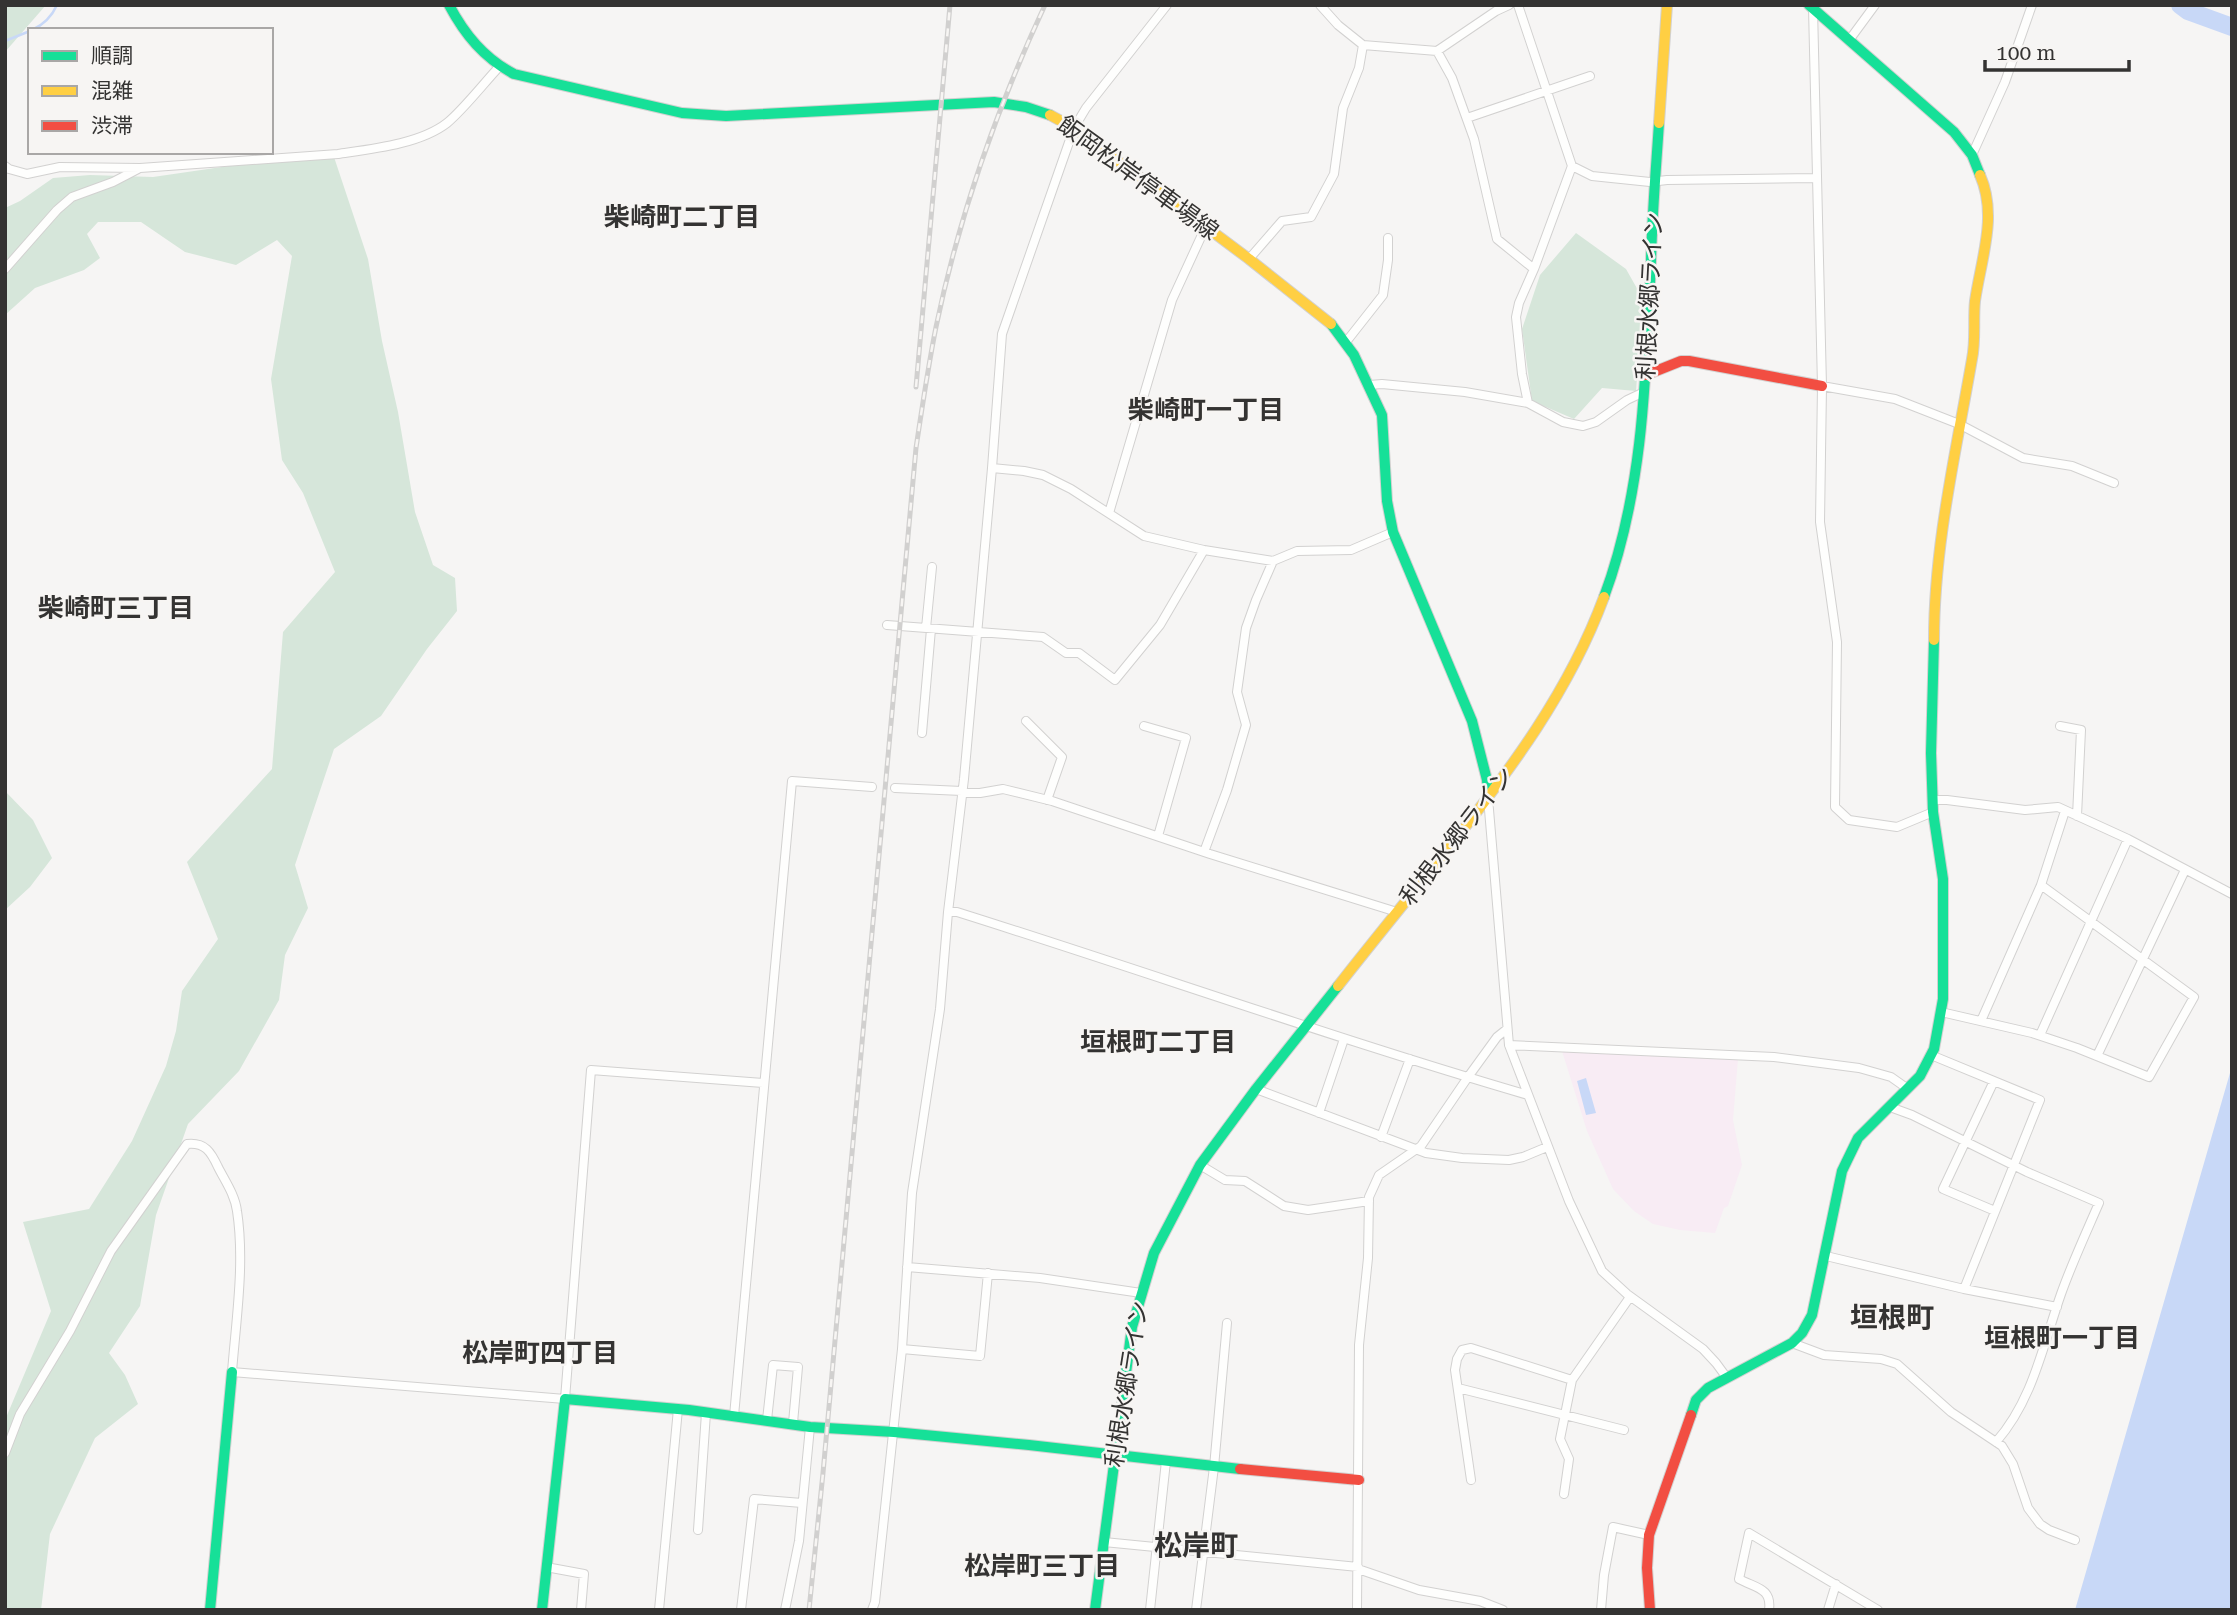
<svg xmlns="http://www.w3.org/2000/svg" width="2237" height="1615" font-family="'Roboto Serif','Noto Sans JP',serif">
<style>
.education{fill:#f8ecf4}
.green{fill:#d6e6da}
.water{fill:#c8d8f7}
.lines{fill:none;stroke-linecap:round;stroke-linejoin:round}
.stream{stroke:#c8d8f7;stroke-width:2.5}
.river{stroke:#c8d8f7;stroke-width:18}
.street-casing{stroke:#d2d1d0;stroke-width:10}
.fast-casing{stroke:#d2d1d0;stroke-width:12}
.slow-casing{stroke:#d2d1d0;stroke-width:12}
.jam-casing{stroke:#d2d1d0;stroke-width:12}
.street{stroke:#fefefd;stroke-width:8}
.fast{stroke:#16e098;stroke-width:10}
.slow{stroke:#ffcf43;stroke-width:10}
.jam{stroke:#f24e42;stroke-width:10}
.rail-casing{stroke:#d1d0cf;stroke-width:5}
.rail{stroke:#f7f5f3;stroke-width:2.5;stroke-dasharray:8;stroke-linecap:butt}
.labels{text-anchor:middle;stroke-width:5;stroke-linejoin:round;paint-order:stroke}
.street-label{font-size:24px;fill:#343332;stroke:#f7f5f3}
.neighbourhood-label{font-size:26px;font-weight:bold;fill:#343332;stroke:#f7f5f3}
.quarter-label{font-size:28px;font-weight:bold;fill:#343332;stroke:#f7f5f3}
</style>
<rect width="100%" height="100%" fill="#f6f5f4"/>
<path class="education" d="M1562,1051L1738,1059L1733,1120L1742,1165L1728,1206L1724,1208L1715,1233L1680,1230L1653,1224L1634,1211L1613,1189L1587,1131Z"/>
<path class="green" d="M5,5H46L5,52Z
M332,151L368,259L382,341L398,412L415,512L433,565L455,578L457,611L427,649L381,716L334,749L295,865L308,908L285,955L279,1000L239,1071L188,1124L156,1215L140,1306L109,1353L125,1375L138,1404L95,1438L50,1534L41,1610H5V1420L51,1311L23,1222L89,1209L132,1141L166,1066L176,1031L182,991L218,939L187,862L272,769L283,632L335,572L303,493L282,460L271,379L292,256L277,240L236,265L185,252L141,222H98L87,234L100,258L84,270L35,288L5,315V208L20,201L53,178L90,175L153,177Z
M1576,233L1626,269L1643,299L1636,391L1602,388L1574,419L1532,401L1522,329L1540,275Z
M5,791L33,820L52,858L30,887L5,910Z"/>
<path class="water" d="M2232,1066V1610H2075Z
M1586,1078L1596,1113L1586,1115L1577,1081Z"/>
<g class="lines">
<path class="stream" d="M32,30C43,25 52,16 57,5
M5,41L30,31"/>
<path class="river" d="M2180,5L2188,11L2232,27"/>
<defs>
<path id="street" d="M1518,5L1572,166L1534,269L1519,303L1516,317L1522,374L1528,403
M1813,8L1822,386L1820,522L1837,642L1835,807L1849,820L1897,827L1933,812
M1850,39L1875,5
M1363,45L1437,51L1496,11L1509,5
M1437,51L1452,78L1474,139L1497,239L1534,269
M1467,118L1590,76
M1972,155L2005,82L2032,5
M5,166L9,169L27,174L60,167L140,168L338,154C372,149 420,144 447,123C463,110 484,83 499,67
M1572,166L1592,176L1650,182L1667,180L1816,178
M1249,259L1282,221L1311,217L1334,174L1343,108L1359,68L1363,45L1338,25L1320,5
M5,269L57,210L72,197L113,182L138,169
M1346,342L1383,295L1388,260V238
M1369,385L1382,384L1465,392L1528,403L1563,422L1583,426L1596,422L1627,400L1644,392
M1822,386L1895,399L1959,424L2023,458L2072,466L2114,483
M992,468L1024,471L1043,475L1071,489L1144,536L1204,550L1273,561L1297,551L1351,550L1393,532
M1109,513L1172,300L1206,226
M887,625L1043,637L1066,653H1079L1115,680L1160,625L1204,550
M926,628L932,567
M1026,721L1062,757L1047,800
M1144,726L1186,738L1158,836
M2060,726L2081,730L2077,816
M922,733L931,629
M895,788L962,791
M962,793H980L1003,789L1052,801L1210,854L1397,912
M1488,798L1509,1045L1569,1201L1602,1271L1627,1294L1703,1349L1716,1363L1727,1378
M1933,800H1947L2025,810L2058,807L2128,839L2232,894
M1204,852L1227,790L1246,725L1237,692L1246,628L1256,600L1273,561
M948,912H957C1148,972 1336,1039 1528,1095
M1941,1012L2032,1033L2077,1048L2149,1077L2194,997L2041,885
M1981,1021L2041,885L2065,811
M2040,1035L2128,839
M1509,1045L1774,1057L1859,1068L1891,1077L1908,1089
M1931,1055L2040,1100L1964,1289
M2097,1056L2185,870
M1994,1081L1943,1189L1995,1211
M1256,1089L1426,1153L1462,1158L1509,1160L1523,1157L1547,1147
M1890,1107L1912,1115L2027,1172L2099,1203C2086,1233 2072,1263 2061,1294C2043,1345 2033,1400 1996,1442
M1319,1113L1344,1039
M1381,1137L1410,1059
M1200,1165L1225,1180L1245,1181L1284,1206L1308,1210L1369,1201
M1826,1256L1964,1289L2057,1307
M907,1267L1040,1278L1141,1293
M1792,1343L1824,1355L1881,1359L1897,1364L1951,1412L2002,1446L2013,1464L2028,1508L2040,1524L2049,1530L2075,1540
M902,1349L980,1356L988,1273
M1458,1388L1624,1430
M734,1416L792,781L872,787
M767,1420L773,1365L798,1367L793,1423
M5,1453L20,1414L70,1331L111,1251L187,1144C205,1142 211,1152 218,1167C225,1181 235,1195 237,1211C245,1263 236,1320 232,1372L565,1399L591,1070L763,1083
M1471,1480L1455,1370L1457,1359L1462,1350L1471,1348L1572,1380
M1564,1494L1569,1459L1560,1439L1572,1380L1630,1297
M698,1530L706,1413
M1104,1542L1358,1567
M546,1567L584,1574L581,1610
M1358,1569L1419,1590L1480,1601L1503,1610
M659,1610L678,1409
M741,1610L754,1499L802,1503
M785,1610L799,1541L810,1427
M872,1610L875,1602L902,1349L912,1193L940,1009L948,912L964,779L992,468L1002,334L1074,128L1086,108L1167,5
M1150,1610L1166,1461
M1196,1610L1214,1467L1227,1323
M1357,1610L1359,1345L1368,1258L1369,1197L1379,1175L1421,1146L1468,1077L1497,1037L1507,1029
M1601,1610L1604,1575L1613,1527L1649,1535
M1769,1610C1772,1588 1756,1588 1739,1579L1749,1533L1878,1610
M1828,1610L1836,1584"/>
<path id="fast" d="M449,5C465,35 484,58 514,74L682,113L726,116L994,102L1026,107L1050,115
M1809,5L1954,132L1972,155L1980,175
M1331,324L1354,355L1382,415L1387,501L1393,532L1472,721L1487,780L1488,798
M1604,597C1644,490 1646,373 1651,261C1652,215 1656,169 1659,123
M1691,1415L1696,1400L1708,1388L1792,1343L1802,1333L1812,1315L1842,1171L1858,1138L1920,1076L1934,1049L1943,999V879L1933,812L1931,753L1934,640
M210,1610L232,1372
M542,1610L565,1399L689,1410L810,1427L894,1432L1029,1445L1240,1469
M1095,1610L1132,1327L1154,1253L1200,1165L1256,1089L1338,986"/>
<path id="slow" d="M1050,115L1074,128L1249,259L1331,324
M1659,123L1667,5
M1934,640C1934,545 1956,452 1972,359C1976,340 1973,320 1975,301C1981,259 1998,216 1980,175
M1338,986C1374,940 1411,895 1448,849C1510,770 1569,692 1604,597"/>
<path id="jam" d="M1646,375L1681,361H1689L1822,386
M1240,1469L1359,1480
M1650,1610L1647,1568L1649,1535L1691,1415"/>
</defs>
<use href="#street" class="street-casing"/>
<use href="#fast" class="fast-casing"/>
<use href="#slow" class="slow-casing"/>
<use href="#jam" class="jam-casing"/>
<use href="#street" class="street"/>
<use href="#fast" class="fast"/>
<use href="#slow" class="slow"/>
<use href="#jam" class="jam"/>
<defs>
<path id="rail" d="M916,387L950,5
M809,1610L823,1473L916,448C922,408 928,367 936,327C959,216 997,108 1045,5"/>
</defs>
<use href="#rail" class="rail-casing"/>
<use href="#rail" class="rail"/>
</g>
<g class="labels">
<g class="street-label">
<text transform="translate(1138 178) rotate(36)" y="8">飯岡松岸停車場線</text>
<text transform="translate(1650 296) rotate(-87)" y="8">利根水郷ライン</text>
<text transform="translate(1457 836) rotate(-52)" y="8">利根水郷ライン</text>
<text transform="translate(1127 1384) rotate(-81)" y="8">利根水郷ライン</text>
</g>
<g class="neighbourhood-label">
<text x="682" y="226">柴崎町二丁目</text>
<text x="1206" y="419">柴崎町一丁目</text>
<text x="116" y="617">柴崎町三丁目</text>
<text x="1158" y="1051">垣根町二丁目</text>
<text x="2062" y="1347">垣根町一丁目</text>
<text x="540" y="1362">松岸町四丁目</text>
<text x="1042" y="1575">松岸町三丁目</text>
</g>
<g class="quarter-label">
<text x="1892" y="1327">垣根町</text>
<text x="1196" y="1555">松岸町</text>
</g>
</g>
<rect width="2237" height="1615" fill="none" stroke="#343332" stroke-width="14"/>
<rect x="28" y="28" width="245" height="126" fill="#f7f5f3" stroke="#a9a7a6" stroke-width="2"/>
<rect x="42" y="51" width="35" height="10" fill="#16e098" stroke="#a9a7a6" stroke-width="2"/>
<text x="91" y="63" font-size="21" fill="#343332">順調</text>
<rect x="42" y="86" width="35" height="10" fill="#ffcf43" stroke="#a9a7a6" stroke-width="2"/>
<text x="91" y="98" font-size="21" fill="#343332">混雑</text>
<rect x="42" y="121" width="35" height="10" fill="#f24e42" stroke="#a9a7a6" stroke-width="2"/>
<text x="91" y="133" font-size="21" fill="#343332">渋滞</text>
<path d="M1985 60v10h144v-10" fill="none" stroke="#343332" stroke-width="3.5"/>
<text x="1996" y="60" font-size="21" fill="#343332" stroke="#f7f5f3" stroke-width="5" paint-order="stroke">100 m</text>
</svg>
